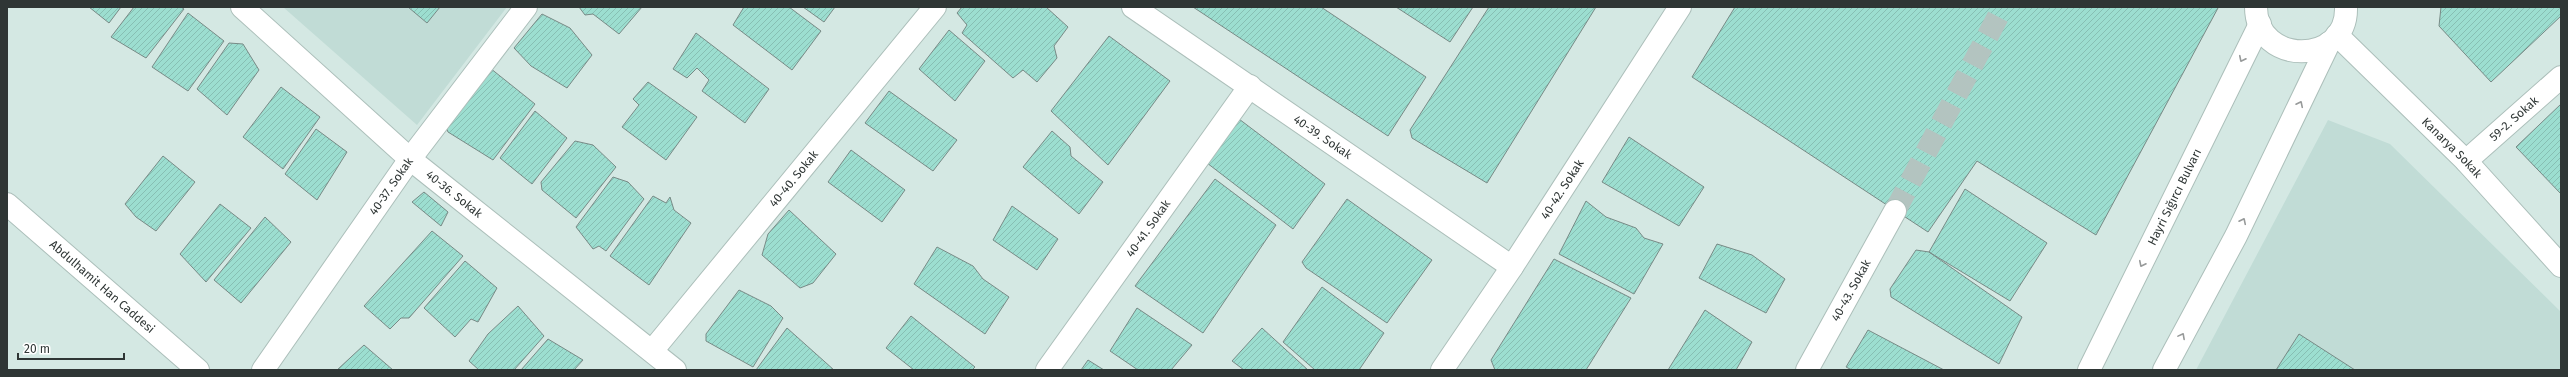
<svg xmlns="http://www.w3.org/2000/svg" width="2568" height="377" font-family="'Fira Sans',sans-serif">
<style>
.built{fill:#c1dcd6}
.building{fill:url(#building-hatch);stroke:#788a86}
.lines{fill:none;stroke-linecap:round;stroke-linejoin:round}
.minor-tunnel{stroke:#b3c4c0;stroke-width:22;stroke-dasharray:22 11;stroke-linecap:butt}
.minor-casing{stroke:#acbfba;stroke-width:24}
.minor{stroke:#fff;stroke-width:22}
.oneway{stroke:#979a9a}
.labels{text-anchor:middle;stroke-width:3;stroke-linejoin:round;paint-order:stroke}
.street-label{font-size:12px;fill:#2f3635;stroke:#fff}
</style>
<defs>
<pattern id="building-hatch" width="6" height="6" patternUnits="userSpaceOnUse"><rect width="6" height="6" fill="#9cded0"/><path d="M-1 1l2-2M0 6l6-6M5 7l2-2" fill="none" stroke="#87bfb3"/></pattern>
</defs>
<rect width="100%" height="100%" fill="#d4e8e3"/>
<path class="built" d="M283,7H507L417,125Z
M2328,120L2390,144L2561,312V370H2196Z"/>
<path class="building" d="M89,7H121L109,23Z
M134,7H181L184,9L146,58L111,37Z
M408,7H440L427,23Z
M579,7H642L619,34L593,14L585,15Z
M744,7H789L821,31L792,70L733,25Z
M803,7H835L824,22Z
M962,7H1046L1068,27L1054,46L1057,58L1037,82L1023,70L1013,78L962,33L967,25L957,13Z
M1193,7H1321L1426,77L1388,136Z
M1396,7H1473L1450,42Z
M1489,7H1596L1487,183L1412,138L1410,130Z
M1735,7H2216L2218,8L2096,235L1977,161L1928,232L1692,77Z
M2441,7H2561V16L2491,82L2439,26Z
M188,13L224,41L188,91L152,67Z
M542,14L570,28L592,55L567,88L531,66L514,48Z
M949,30L985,61L955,101L919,69Z
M696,33L769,89L745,123L702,91L709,80L697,68L687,78L673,69Z
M1109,36L1170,81L1108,165L1051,111Z
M229,43L243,44L259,70L227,115L197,89Z
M490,68L535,104L493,160L448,132L446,127Z
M648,82L697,117L666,160L622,127L639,105L633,99Z
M281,87L320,117L283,169L243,137Z
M889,91L957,140L933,171L865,123Z
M2561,104V194L2516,147Z
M535,111L567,138L532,184L500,158Z
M1239,119L1325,184L1293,229L1207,163Z
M316,129L347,152L317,200L285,174Z
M1052,131L1070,147L1071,156L1103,182L1079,214L1023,167Z
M1629,137L1704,187L1679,226L1602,182Z
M575,141L593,145L616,167L576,218L542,190L541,182Z
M851,150L905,190L882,222L828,182Z
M163,156L195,182L156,231L136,217L125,204Z
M613,177L628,182L644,199L606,251L599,246L593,249L576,227Z
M1215,179L1276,225L1203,333L1135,286Z
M1965,189L2047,243L2010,301L1929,252Z
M424,192L448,212L441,226L412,202Z
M653,196L666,203L670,197L674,210L691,223L649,285L610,256Z
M1347,199L1432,260L1387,323L1306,268L1302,262Z
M1586,201L1606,217L1636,228L1644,238L1663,244L1634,294L1559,254Z
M220,204L251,228L206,282L180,254Z
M1012,206L1058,239L1037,270L993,240Z
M789,210L836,254L813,283L800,288L762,255L768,234Z
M265,217L291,242L241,303L214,280Z
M432,231L463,256L409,318H401L390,329L364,306Z
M1717,244L1752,255L1785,279L1766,313L1699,278Z
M937,247L973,266L983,279L1009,297L985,334L914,284Z
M1916,250L1929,252L2022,317L1999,364L1891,297L1890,289Z
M1554,259L1631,298L1586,370H1495L1491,360Z
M465,261L497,288L478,322L471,319L455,337L424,308Z
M1322,287L1384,333L1359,370H1315L1283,342Z
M739,290L771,306L783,318L753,367L706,341V334Z
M518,306L544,336L514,370H479L469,361L488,334Z
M1137,308L1192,345L1171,370H1138L1110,351Z
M1705,310L1752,342L1736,370H1668Z
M911,316L975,367L972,370H914L886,348Z
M787,328L834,370H756Z
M1262,328L1308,370H1244L1232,361Z
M1868,330L1944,370H1852L1846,367Z
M2299,334L2355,370H2276Z
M548,339L583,360L574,370H521Z
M364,345L393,370H337Z
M1088,360L1104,370H1081Z"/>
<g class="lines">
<path class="minor-tunnel" d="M1895,211L2003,7"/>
<defs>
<g id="minor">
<path id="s1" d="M242,7L410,159L675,370"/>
<path id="s2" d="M1133,7L1512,267"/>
<path d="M2256,7C2256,66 2348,66 2346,7"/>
<path id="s3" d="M2337,35L2466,161L2561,266"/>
<path id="s4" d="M2466,161L2561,77"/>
<path id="s5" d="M7,204L198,370"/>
<path id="s6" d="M652,351L935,7"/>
<path id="s7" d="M263,370L410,159L526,7"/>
<path id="s8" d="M1047,370L1250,86"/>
<path id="s9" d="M1442,370L1512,267L1680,7"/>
<path id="s10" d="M1807,370L1895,211"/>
<path id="s11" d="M2089,370L2260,24"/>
<path d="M2164,370L2236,236L2329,43"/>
</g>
</defs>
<use href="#minor" class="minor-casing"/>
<use href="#minor" class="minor"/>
</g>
<defs><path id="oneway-chevron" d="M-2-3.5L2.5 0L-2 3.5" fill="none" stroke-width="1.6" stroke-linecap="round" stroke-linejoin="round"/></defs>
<g class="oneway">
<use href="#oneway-chevron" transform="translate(2242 59) rotate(116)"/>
<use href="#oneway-chevron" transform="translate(2300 104) rotate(-64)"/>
<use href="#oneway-chevron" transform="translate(2243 221) rotate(-64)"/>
<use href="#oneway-chevron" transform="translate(2142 264) rotate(116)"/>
<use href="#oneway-chevron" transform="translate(2182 336) rotate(-62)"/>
</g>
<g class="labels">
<g class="street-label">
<text dy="4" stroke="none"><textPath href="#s4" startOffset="64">59-2. Sokak</textPath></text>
<text dy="4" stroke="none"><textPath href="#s2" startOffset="230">40-39. Sokak</textPath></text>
<text dy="4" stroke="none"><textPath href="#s3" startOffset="161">Kanarya Sokak</textPath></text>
<text dy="4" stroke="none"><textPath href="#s6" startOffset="223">40-40. Sokak</textPath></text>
<text dy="4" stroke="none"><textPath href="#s7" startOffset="224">40-37. Sokak</textPath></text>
<text dy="4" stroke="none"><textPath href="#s9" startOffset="217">40-42. Sokak</textPath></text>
<text dy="4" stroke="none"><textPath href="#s1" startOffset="283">40-36. Sokak</textPath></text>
<text dy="4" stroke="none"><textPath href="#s11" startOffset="193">Hayri Sığırcı Bulvarı</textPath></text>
<text dy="4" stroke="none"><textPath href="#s8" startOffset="174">40-41. Sokak</textPath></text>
<text dy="4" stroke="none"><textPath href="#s5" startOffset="126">Abdulhamit Han Caddesi</textPath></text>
<text dy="4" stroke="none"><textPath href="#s10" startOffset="91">40-43. Sokak</textPath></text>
</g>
</g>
<rect width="2568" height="377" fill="none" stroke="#2f3635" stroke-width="16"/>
<path d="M18 353v6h106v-6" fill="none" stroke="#2f3635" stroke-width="2"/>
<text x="24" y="353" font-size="12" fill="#2f3635" stroke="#ffffff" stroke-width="3" paint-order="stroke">20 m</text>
</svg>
